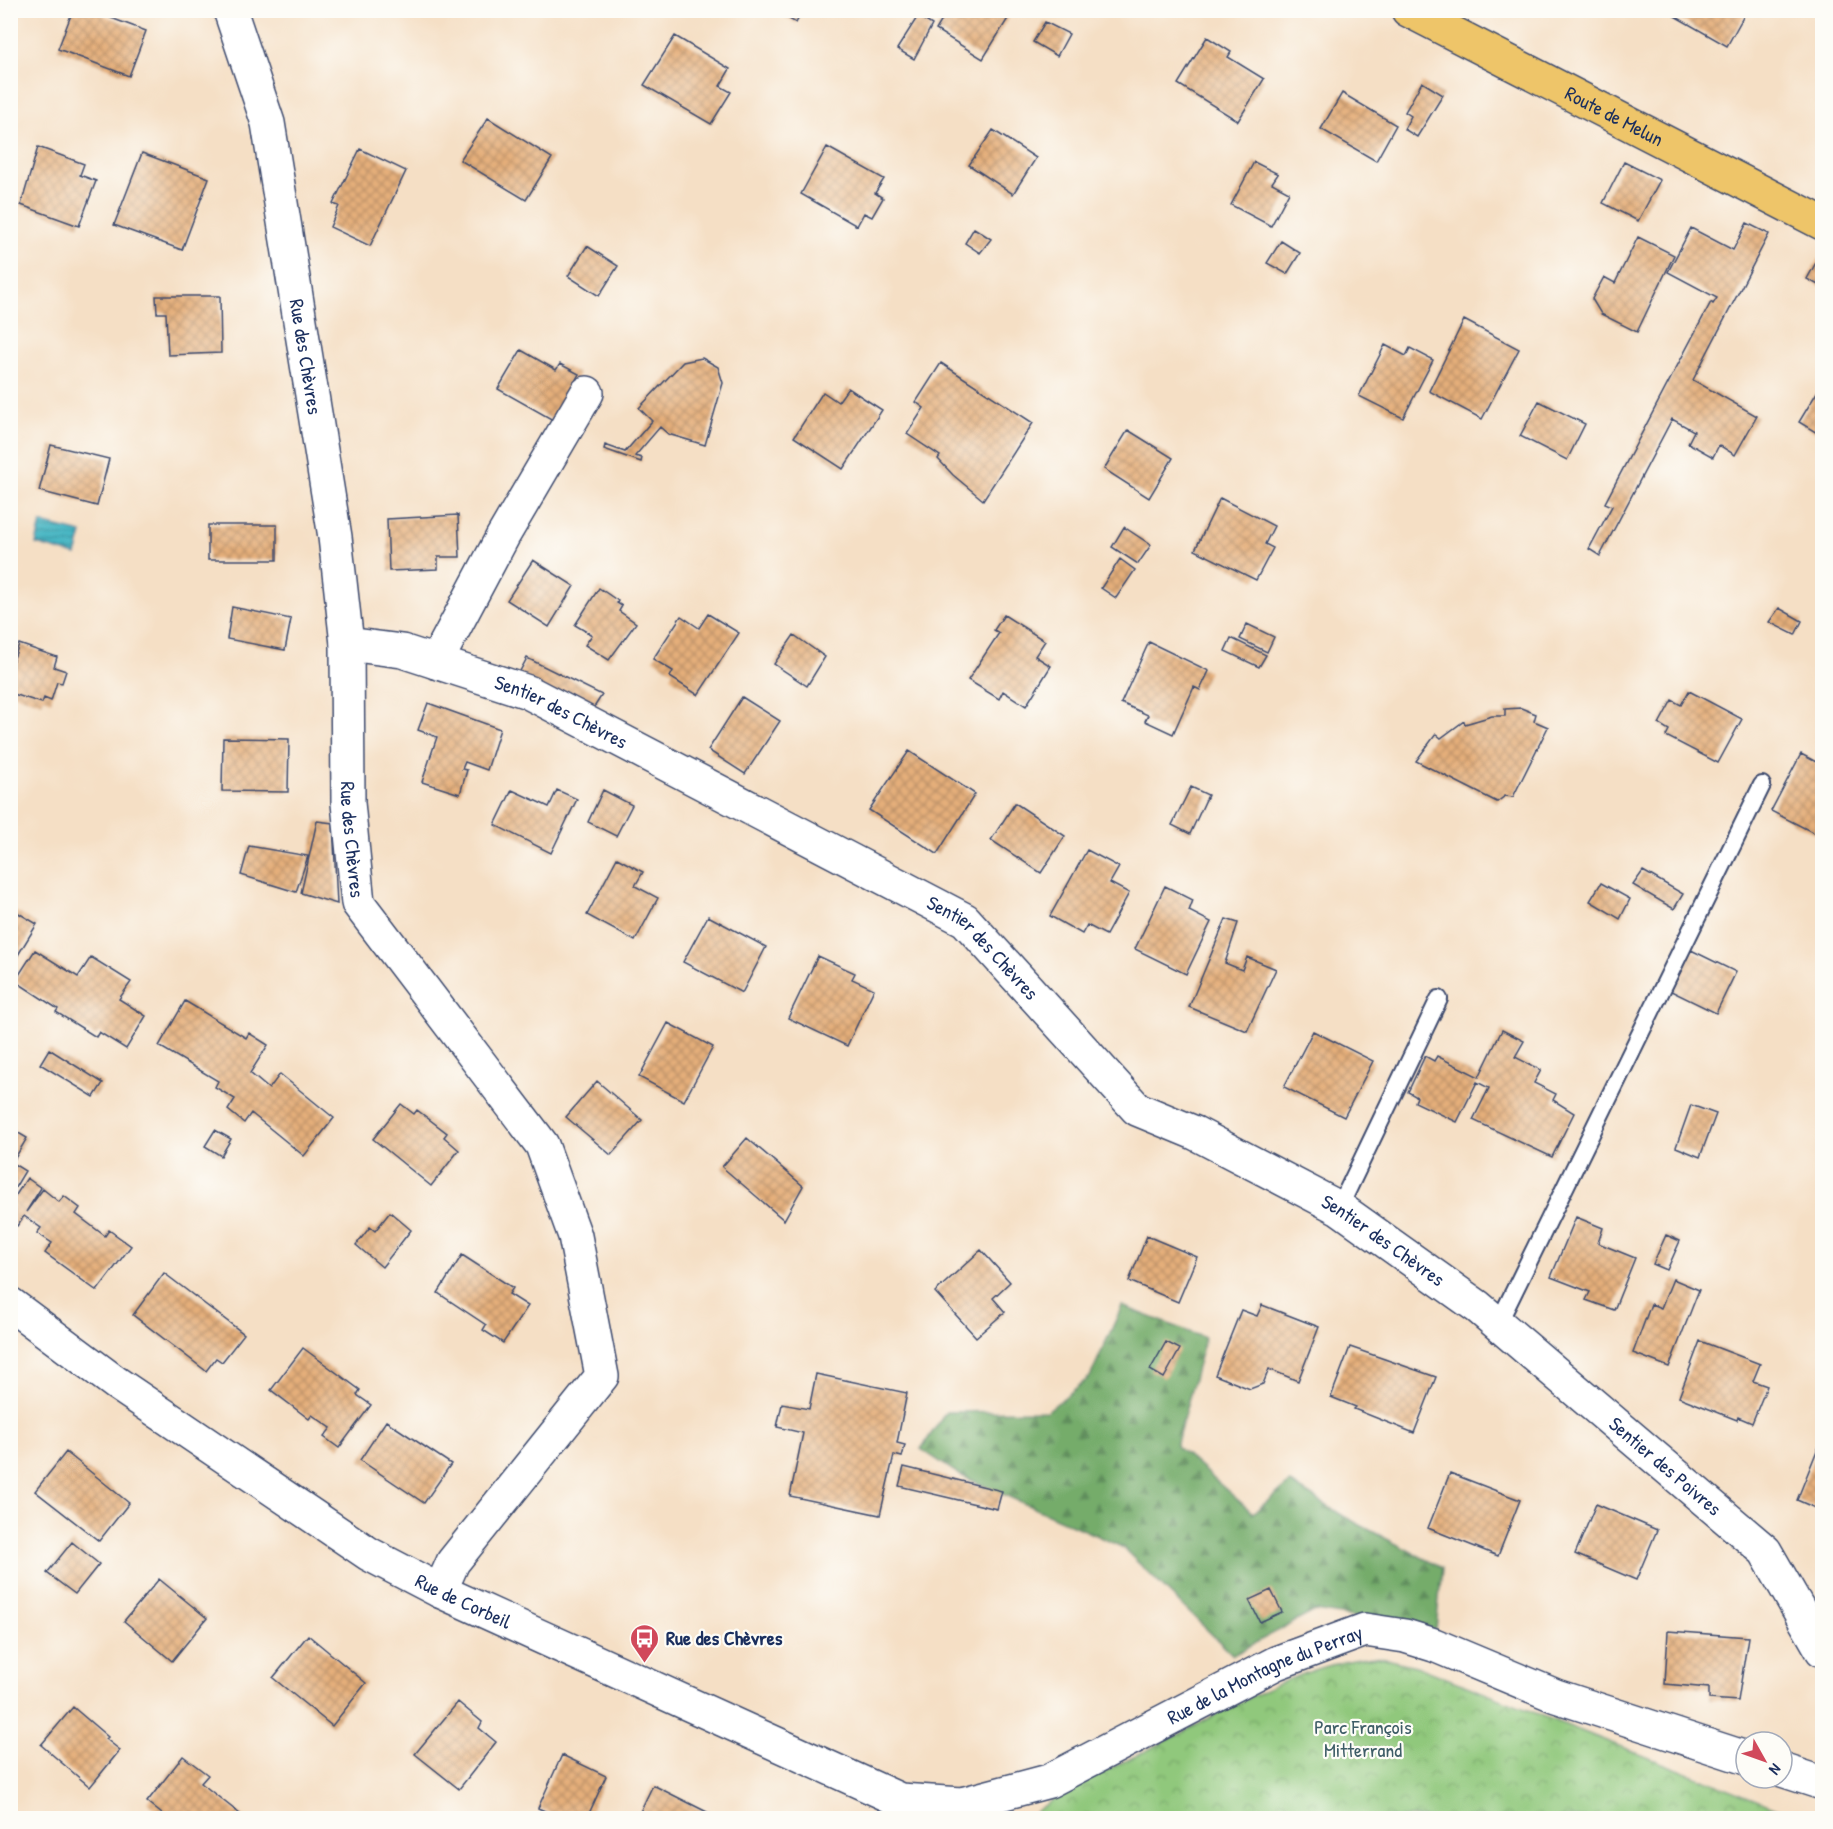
<svg xmlns="http://www.w3.org/2000/svg" width="1833" height="1829" font-family="'Patrick Hand',sans-serif">
<style>
.forest{fill:url(#forest-firs);stroke:#486e64;stroke-width:1.5}
.park{fill:url(#park-crowns);stroke:#567c6c;stroke-width:1.5}
.water{fill:url(#water-rules);stroke:#327391;stroke-width:1.5}
.building{fill:url(#building-cross-hatch)}
.lines{fill:none;stroke-linecap:round;stroke-linejoin:round}
.service-casing{stroke:#3c496d;stroke-width:20}
.minor-casing{stroke:#3c496d;stroke-width:36}
.tertiary-casing{stroke:#3c496d;stroke-width:36}
.primary-casing{stroke:#3c496d;stroke-width:36}
.service{stroke:#fff;stroke-width:16}
.minor{stroke:#fff;stroke-width:33}
.tertiary{stroke:#fff;stroke-width:33}
.primary{stroke:#eec569;stroke-width:33}
.labels{text-anchor:middle;stroke-width:4.5;stroke-linejoin:round;paint-order:stroke}
.street-label{font-size:20px;fill:#1b2f5e;stroke:#fdfcf7}
.poi-label{font-size:20px;font-weight:bold;fill:#1b2f5e;stroke:#fdfcf7;text-anchor:start}
.park-label{font-size:20px;fill:#3e5d67;stroke:#fdfcf7}
</style>
<defs>
<pattern id="forest-firs" width="22" height="20" patternUnits="userSpaceOnUse" patternTransform="scale(1.5)"><rect width="22" height="20" fill="#74ac6b"/><path d="M5 1l3.5 6h-7zM16 11l3.5 6h-7z" fill="#5e8c5b"/></pattern>
<pattern id="park-crowns" width="20" height="18" patternUnits="userSpaceOnUse" patternTransform="scale(1.5)"><rect width="20" height="18" fill="#90c87b"/><path d="M2 6a3 3 0 1 1 6 0M12 15a3 3 0 1 1 6 0" fill="none" stroke="#75a368"/></pattern>
<pattern id="water-rules" width="6" height="5" patternUnits="userSpaceOnUse" patternTransform="scale(1.5)"><rect width="6" height="5" fill="#4ab7c4"/><path d="M0 2.5h6" fill="none" stroke="#3d95a2"/></pattern>
<pattern id="building-cross-hatch" width="8" height="8" patternUnits="userSpaceOnUse" patternTransform="scale(1.5)"><rect width="8" height="8" fill="#e5af7a"/><path d="M0 0l8 8M0 8l8-8" fill="none" stroke="#b98f67"/></pattern>
</defs>
<rect width="100%" height="100%" fill="#fdfcf7"/>
<filter id="ink" filterUnits="userSpaceOnUse"><feTurbulence type="fractalNoise" baseFrequency=".0167" numOctaves="2"/><feDisplacementMap in="SourceGraphic" scale="12" xChannelSelector="R" yChannelSelector="G"/><feConvolveMatrix kernelMatrix="1 2 1 2 8 2 1 2 1" color-interpolation-filters="sRGB"/></filter>
<filter id="wash" filterUnits="userSpaceOnUse"><feTurbulence type="fractalNoise" baseFrequency=".008" numOctaves="4" result="noise"/><feDisplacementMap in="SourceGraphic" scale="24" xChannelSelector="R" yChannelSelector="G"/><feGaussianBlur stdDeviation="1.35" result="paint"/><feColorMatrix in="noise" values="0 0 0 0 0 0 0 0 0 0 0 0 0 0 0 0 0 1.4 0 .05"/><feComposite in="paint" operator="in"/></filter>
<g filter="url(#wash)">
<rect width="100%" height="100%" fill="#f5dfc5"/>
<path class="forest" d="M1122,1306L1205,1338L1176,1446L1253,1513L1290,1483L1345,1517L1442,1568L1436,1630L1315,1611L1233,1655L1122,1547L960,1475L921,1449L946,1412L1047,1411L1090,1377Z"/>
<path class="park" d="M1376,1657L1416,1666L1802,1818H1026C1072,1785 1124,1762 1174,1737C1238,1704 1303,1663 1376,1657Z"/>
<path class="water" d="M41,523L82,533L76,555L36,544Z"/>
<g id="blocks">
<path class="building" d="M73,10H104L103,15L146,31L129,76L58,49Z
M787,10H803L796,23L784,16Z
M948,10H1010L1012,12L983,59L936,30Z
M1664,10H1747L1727,46Z
M918,16L932,25L914,59L897,49Z
M1045,22L1069,34L1057,56L1033,42Z
M675,36L730,69L720,86L731,92L711,124L644,85Z
M1207,37L1231,52L1228,57L1264,79L1238,121L1178,84Z
M1422,82L1443,95L1417,137L1404,129L1411,116L1405,112Z
M1342,93L1396,125L1376,161L1321,129Z
M488,118L552,158L526,200L460,160Z
M993,130L1036,158L1013,194L969,165Z
M38,147L84,164L80,175L96,181L79,226L21,205Z
M827,147L884,179L875,193L883,198L872,217L864,213L857,226L801,194Z
M360,149L406,171L370,246L330,227L339,206L333,204Z
M142,153L209,178L182,250L114,225Z
M1254,162L1278,174L1272,183L1289,192L1271,226L1231,205Z
M1624,162L1660,180L1638,221L1603,203Z
M1747,223L1769,234L1693,380L1757,416L1735,455L1719,445L1713,457L1688,443L1694,431L1672,419L1600,556L1589,549L1612,506L1605,503L1711,302L1713,304L1717,298L1668,272L1691,228L1733,250Z
M974,228L991,239L980,253L965,243Z
M1638,237L1674,255L1637,332L1601,314L1592,299L1604,277L1615,283Z
M1281,241L1300,253L1287,274L1267,263Z
M587,246L618,266L599,296L568,276Z
M1818,259L1822,261V287L1807,279Z
M156,296H220L221,353L168,355L166,313H157Z
M1464,320L1519,349L1482,419L1429,391Z
M1385,345L1406,356L1410,348L1433,360L1403,418L1359,396Z
M521,350L556,370L560,364L579,374L553,420L498,389Z
M702,358L718,367L723,383L705,445L668,434L660,427L635,456L642,458L641,462L604,449L605,445L625,452L652,421L639,408L683,362Z
M941,363L1033,423L983,500L953,475L938,459L940,456L907,434L924,408L916,402Z
M1822,384V436L1799,422Z
M848,388L882,410L843,469L794,437L823,392L838,402Z
M1539,401L1585,424L1567,460L1520,436Z
M1128,430L1173,458L1149,498L1104,469Z
M51,445L109,459L97,506L39,491Z
M1220,498L1274,526L1265,544L1273,548L1256,580L1195,550Z
M458,515L460,557H438V569L389,571L387,519Z
M208,525H277V560H208Z
M1124,527L1151,545L1138,564L1112,547Z
M1120,559L1135,570L1116,598L1101,588Z
M533,560L574,586L549,627L507,600Z
M599,588L618,601L617,603L622,606L619,611L636,623L609,660L585,645L592,635L575,625Z
M232,607L291,619L285,650L227,639Z
M1779,608L1802,621L1795,635L1769,622Z
M708,614L739,633L698,695L670,677L673,671L653,659L681,616L699,628Z
M1004,615L1045,641L1035,656L1051,666L1026,706L1003,691L999,699L968,680L999,633L994,630Z
M1247,624L1274,637L1267,652L1240,639Z
M794,635L825,657L807,686L774,664Z
M1231,638L1266,655L1259,667L1225,651Z
M1149,642L1209,671L1200,690L1194,687L1173,734L1145,721L1148,715L1121,703Z
M19,644L57,657L54,667L66,671L62,683L57,682L51,701L44,698L42,703L10,693V669Z
M527,658L602,695L591,712L518,675Z
M1689,691L1742,719L1718,763L1666,736L1669,730L1659,724L1672,700L1681,705Z
M742,697L780,721L745,774L708,750Z
M428,703L500,729L487,770L465,762L462,769L467,770L460,794L422,782L437,737L418,730Z
M1521,708L1536,714L1534,721L1548,727L1513,797L1505,796L1497,802L1416,761L1436,734L1441,738L1464,721L1465,724L1492,716H1505V709Z
M223,738L289,739L288,792L222,791Z
M909,751L975,794L937,854L869,810Z
M1801,754L1822,765V837L1771,811Z
M1191,787L1208,795L1190,834L1172,825Z
M512,790L549,807L557,790L577,799L551,853L495,825Z
M603,790L632,805L616,836L588,822Z
M1015,803L1065,836L1041,873L991,840Z
M317,821L333,823L337,904L301,893Z
M249,846L308,856L296,892L241,875Z
M1087,850L1119,867L1110,883L1129,893L1106,935L1087,925L1082,934L1050,916Z
M617,858L643,872L635,886L658,898L635,941L587,915Z
M1643,871L1683,894L1674,909L1633,885Z
M1601,883L1630,899L1620,919L1590,901Z
M1165,886L1193,900L1189,911L1211,922L1186,974L1135,949Z
M10,908L37,924L10,968Z
M708,916L766,947L742,993L683,962Z
M1226,919L1238,923L1225,963L1242,970L1247,957L1276,969L1247,1031L1189,1007Z
M35,950L78,977L91,957L131,982L119,999L146,1016L126,1049L99,1032L96,1037L56,1012L58,1009L15,981Z
M1691,950L1736,972L1716,1013L1671,991Z
M818,956L855,973L852,979L874,989L847,1046L788,1018Z
M185,1001L246,1038L249,1033L268,1045L250,1073L269,1089L280,1074L334,1118L304,1156L251,1113L244,1123L228,1110L235,1099L215,1087L218,1081L159,1046Z
M668,1023L713,1047L684,1101L639,1077Z
M1502,1030L1524,1041L1515,1057L1541,1070L1534,1083L1556,1094L1553,1100L1574,1113L1552,1157L1473,1120L1489,1088L1477,1082L1457,1122L1415,1102L1417,1097L1408,1092L1425,1056L1434,1061L1437,1056L1479,1077Z
M1313,1031L1373,1061L1344,1117L1284,1087Z
M49,1049L103,1083L94,1097L40,1064Z
M597,1081L642,1120L611,1155L566,1117Z
M401,1104L414,1114L417,1110L447,1133L444,1137L459,1150L431,1186L373,1139Z
M1691,1105L1716,1114L1700,1157L1676,1147Z
M10,1128L27,1138L12,1163L25,1171L10,1196Z
M215,1130L231,1139L221,1156L205,1146Z
M747,1138L803,1186L784,1220L722,1167Z
M27,1178L41,1188L26,1212L43,1189L59,1202L64,1196L80,1208L76,1214L105,1236L109,1230L131,1246L97,1291L45,1253L52,1243L37,1233L41,1228L24,1216L17,1226L10,1222V1204Z
M390,1212L411,1230L382,1267L356,1245L370,1227L375,1231Z
M1576,1217L1603,1228L1598,1243L1635,1258L1614,1310L1586,1300L1590,1292L1551,1277Z
M1666,1235L1680,1241L1667,1270L1653,1264Z
M1147,1236L1197,1257L1178,1302L1129,1281Z
M981,1250L1010,1282L993,1298L1005,1312L976,1337L935,1292Z
M462,1255L513,1288L509,1294L528,1306L503,1343L483,1330L486,1325L438,1293Z
M164,1273L244,1334L222,1362L216,1358L206,1371L133,1315Z
M1673,1279L1699,1290L1669,1367L1633,1353L1651,1304L1661,1308Z
M1262,1305L1319,1327L1298,1381L1269,1369L1263,1384L1250,1389L1215,1375L1241,1310L1257,1316Z
M1700,1341L1760,1364L1753,1381L1767,1386L1752,1423L1738,1417L1737,1420L1679,1397Z
M1166,1342L1180,1349L1164,1378L1150,1370Z
M1350,1347L1436,1377L1414,1433L1354,1409L1356,1407L1331,1397Z
M303,1348L360,1390L357,1395L371,1405L339,1448L324,1437L331,1428L312,1415L309,1419L271,1390Z
M816,1374L907,1393L897,1443L905,1445L902,1457L894,1455L880,1515L790,1496L803,1433L777,1427L782,1404L809,1409Z
M386,1421L451,1464L424,1503L360,1460Z
M1820,1443L1822,1444V1511L1797,1500Z
M66,1452L129,1503L99,1541L35,1491Z
M904,1467L1002,1491L997,1509L899,1486Z
M1450,1473L1520,1500L1498,1556L1428,1528Z
M1596,1504L1657,1530L1636,1580L1575,1554Z
M72,1542L99,1564L75,1594L47,1573Z
M159,1579L207,1618L172,1661L124,1621Z
M1271,1590L1282,1612L1260,1622L1249,1600Z
M1668,1631L1748,1637L1738,1701L1709,1699V1688L1665,1684Z
M308,1635L366,1683L332,1726L273,1678Z
M458,1702L482,1722L479,1728L496,1742L459,1789L415,1754Z
M73,1707L108,1737L106,1739L120,1750L90,1787L41,1745Z
M562,1755L606,1776L587,1818H561L538,1808Z
M183,1756L208,1775L201,1783L245,1818H167L147,1802Z
M653,1785L719,1818H637Z"/>
</g>
</g>
<g filter="url(#ink)">
<use href="#blocks" fill-opacity="0" stroke="#3c496d" stroke-width="1.5"/>
<g class="lines">
<defs>
<path id="service" d="M1339,1208L1439,999
M1498,1324L1762,785"/>
<g id="minor">
<path id="s1" d="M230,10L268,123L335,537L347,644L348,803L358,903L542,1145L575,1236L602,1376L453,1562L440,1591"/>
<path id="s2" d="M347,644L402,651L528,692L965,920L1137,1109L1195,1133L1339,1208L1478,1307L1765,1551L1822,1650"/>
<path d="M436,662L503,536L587,393"/>
</g>
<g id="tertiary">
<path id="s3" d="M10,1304L116,1383L369,1554L440,1591L900,1800L962,1804L1049,1781L1276,1663L1365,1630L1405,1636L1434,1645L1556,1696L1746,1758"/>
<path d="M1782,1770L1822,1783"/>
</g>
<g id="primary">
<path id="s4" d="M1408,10L1822,223"/>
</g>
</defs>
<use href="#service" class="service-casing"/>
<use href="#minor" class="minor-casing"/>
<use href="#tertiary" class="tertiary-casing"/>
<use href="#primary" class="primary-casing"/>
<use href="#service" class="service"/>
<use href="#minor" class="minor"/>
<use href="#tertiary" class="tertiary"/>
<use href="#primary" class="primary"/>
</g>
</g>
<defs>
<symbol id="bus-pin" viewBox="-11 -11 22 30"><path d="M0 17L-7.5 6A9.5 9.5 0 1 1 7.5 6Z" fill="#d1495b" stroke="#fdfcf7"/><path d="M-5-6H5V4H4V6H2V4H-2V6H-4V4H-5ZM-3.5-4V0h7V-4ZM-3.5 1.2v1.5H-2V1.2ZM2 1.2v1.5H3.5V1.2Z" fill="#fff"/></symbol>
</defs>
<g fill-rule="evenodd">
<use href="#bus-pin" x="628" y="1622" width="33" height="45"/>
</g>
<g class="labels">
<g class="street-label">
<text dy="7" stroke="none"><textPath href="#s4" startOffset="232">Route de Melun</textPath></text>
<text dy="7" stroke="none"><textPath href="#s1" startOffset="356">Rue des Chèvres</textPath></text>
<text dy="7" stroke="none"><textPath href="#s2" startOffset="226">Sentier des Chèvres</textPath></text>
<text dy="7" stroke="none"><textPath href="#s1" startOffset="842">Rue des Chèvres</textPath></text>
<text dy="7" stroke="none"><textPath href="#s2" startOffset="712">Sentier des Chèvres</textPath></text>
<text dy="7" stroke="none"><textPath href="#s2" startOffset="1216">Sentier des Chèvres</textPath></text>
<text dy="7" stroke="none"><textPath href="#s2" startOffset="1578">Sentier des Poivres</textPath></text>
<text dy="7" stroke="none"><textPath href="#s3" startOffset="543">Rue de Corbeil</textPath></text>
<text dy="7" stroke="none"><textPath href="#s3" startOffset="1416">Rue de la Montagne du Perray</textPath></text>
</g>
<g class="poi-label">
<text x="666" y="1645">Rue des Chèvres</text>
</g>
<g class="park-label">
<text x="1363" y="1734">Parc François<tspan x="1363" dy="23">Mitterrand</tspan></text>
</g>
</g>
<rect width="1833" height="1829" fill="none" stroke="#fdfcf7" stroke-width="36"/>
<g transform="translate(1764 1760) rotate(130)"><circle r="28" fill="#fdfcf7" stroke="#a3aaba" stroke-width="1.5"/>
<path d="M0-4.5L10 22L0 15L-10 22Z" fill="#d1495b"/>
<text y="-9" font-size="16" font-weight="bold" text-anchor="middle" fill="#1b2f5e">N</text>
</g>
</svg>
